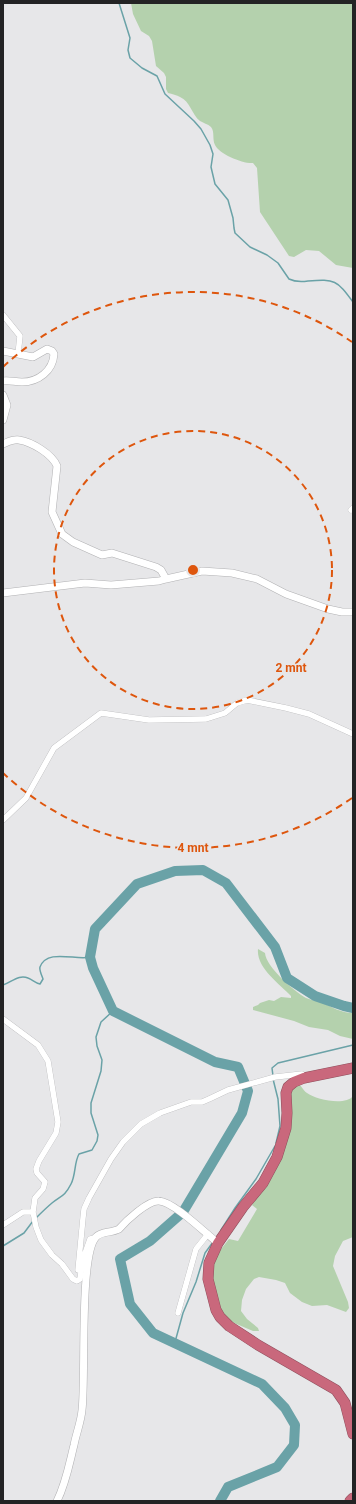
<svg xmlns="http://www.w3.org/2000/svg" width="356" height="1504" font-family="Roboto,sans-serif">
<style>
.green{fill:#b4d1ad}
.lines{fill:none;stroke-linecap:round;stroke-linejoin:round}
.stream{stroke:#6aa2a7;stroke-width:1.5}
.river{stroke:#6aa2a7;stroke-width:10}
.street-casing{stroke:#b1b1b3;stroke-width:6}
.secondary-casing{stroke:#b1b1b3;stroke-width:8}
.highway-casing{stroke:#8f505d;stroke-width:11}
.street{stroke:#fff;stroke-width:5.5}
.secondary{stroke:#fff;stroke-width:7}
.highway{stroke:#c9687c;stroke-width:10}
.ring{fill:none;stroke:#de560d;stroke-width:2;stroke-dasharray:7 5}
.centre{fill:#de560d;stroke:#e7e7e9;stroke-width:2}
.ring-label{font-size:12px;text-anchor:middle;font-weight:bold;fill:#de560d;stroke:#e7e7e9;stroke-width:3;stroke-linejoin:round;paint-order:stroke}
</style>
<rect width="100%" height="100%" fill="#e7e7e9"/>
<path class="green" d="M131,3H353V268L336,265L319,251L306,250L294,257L289,256L260,212L257,168L253,163C243,164 219,154 215,145C212,139 215,132 211,127C208,124 203,123 200,121C192,115 190,101 180,97C177,95 172,94 168,93L166,89V77L164,73L156,66L152,41L149,36L141,31L133,14Z
M258,949L265,953C266,967 294,991 306,998C311,1000 316,1001 321,1002C332,1007 341,1013 353,1013V1039L340,1036L328,1030L309,1027L294,1021L253,1010V1007L258,1005L260,1003L269,1000L274,1001L281,997L291,998V996C280,984 256,968 258,949Z
M295,1083C302,1084 302,1090 307,1093C316,1100 346,1106 353,1096V1237L343,1241L335,1256L333,1266L348,1302L349,1308L346,1312L327,1305L312,1306L302,1302L290,1293L285,1283L276,1280L259,1277L254,1279L246,1289L242,1300L241,1311L247,1319L258,1328L259,1331H253L220,1317L212,1284L214,1258L229,1239L238,1241L257,1209L252,1205L278,1160L288,1096Z"/>
<g class="lines">
<path class="stream" d="M119,3L130,38L128,50L130,58L142,68L157,76L165,94L194,121L201,129L210,145L213,154L211,167L215,184L228,200L233,218L234,228L235,233L250,247L267,255L278,263L289,279C295,282 301,282 308,281C335,279 337,280 353,302
M3,985C12,982 19,974 28,978C33,980 35,983 40,984L43,979C42,976 39,970 40,967C47,948 77,961 90,957
M273,1076L272,1068L278,1063L353,1045
M273,1079L278,1099L280,1126L276,1143
M36,1218C41,1213 46,1208 52,1203C61,1196 65,1196 71,1184C76,1174 74,1163 79,1154L92,1150L97,1141L98,1135L91,1113V1103L101,1071L102,1060L97,1046L96,1037L101,1022L113,1011
M221,1230L235,1208L256,1179L275,1146
M3,1246L24,1233L33,1221
M175,1342L183,1313L196,1282L205,1253L213,1242"/>
<path class="river" d="M220,1501L228,1487L277,1467L294,1445L295,1425L285,1408L262,1384L153,1333L130,1304L120,1259L150,1241L183,1212L242,1113L248,1091L238,1067L215,1062L113,1011L93,968L90,957L95,929L137,884L175,871L203,870L226,883L275,947L287,978L315,996L344,1006L353,1008"/>
<defs>
<path id="street" d="M3,315L20,336L18,354
M351,510L353,508
M3,820L26,798L54,748L101,713L149,720L206,719L225,713L237,703L247,700L286,708L309,714L353,734
M3,1019L38,1045L48,1061L58,1122L56,1133L39,1161L36,1169L37,1173L45,1182L43,1189L35,1198L33,1212L36,1227L41,1240L52,1255L62,1264L73,1279L77,1281L80,1279L83,1259L90,1239L95,1238
M3,1225L23,1212H33
M78,1270L83,1218L84,1209L89,1198L111,1159L123,1142L141,1124L160,1113L191,1102H202L209,1099L228,1090L275,1077L302,1074L303,1076
M178,1313L196,1249L208,1234"/>
<path id="secondary" d="M3,351L33,357L47,349L52,351L54,354C53,371 38,382 22,382C15,382 9,380 3,381
M3,395L7,405L3,420
M3,444C8,442 13,439 19,440C32,442 52,454 57,466L52,512L62,534L73,542L102,555L112,553L156,567L161,570L166,579
M3,593L85,583L111,585L159,581L166,579L202,571L232,573L257,579L286,594L328,609L342,612H353
M57,1501C66,1483 69,1465 74,1445C76,1434 81,1422 82,1410C86,1379 79,1255 96,1237C101,1231 112,1233 119,1229C126,1221 148,1200 159,1201C174,1202 205,1233 218,1243"/>
<path id="highway" d="M353,1068L304,1078L294,1082L288,1087L286,1093L287,1113L286,1128L277,1157L263,1183L243,1207L218,1243L209,1263L208,1279L216,1310L220,1317L229,1326L258,1345L336,1390L345,1403L353,1434
M350,1501L353,1498"/>
</defs>
<use href="#street" class="street-casing"/>
<use href="#secondary" class="secondary-casing"/>
<use href="#highway" class="highway-casing"/>
<use href="#street" class="street"/>
<use href="#secondary" class="secondary"/>
<use href="#highway" class="highway"/>
</g>
<g class="ring">
<circle cx="193" cy="570" r="139"/>
<path d="M352 798A278 278 0 0 1 3 773M3 367A278 278 0 0 1 352 342"/>
</g>
<circle cx="193" cy="570" r="6" class="centre"/>
<g class="ring-label">
<text x="291" y="672">2 mnt</text>
<text x="193" y="852">4 mnt</text>
</g>
<rect width="356" height="1504" fill="none" stroke="#232324" stroke-width="8"/>
</svg>
